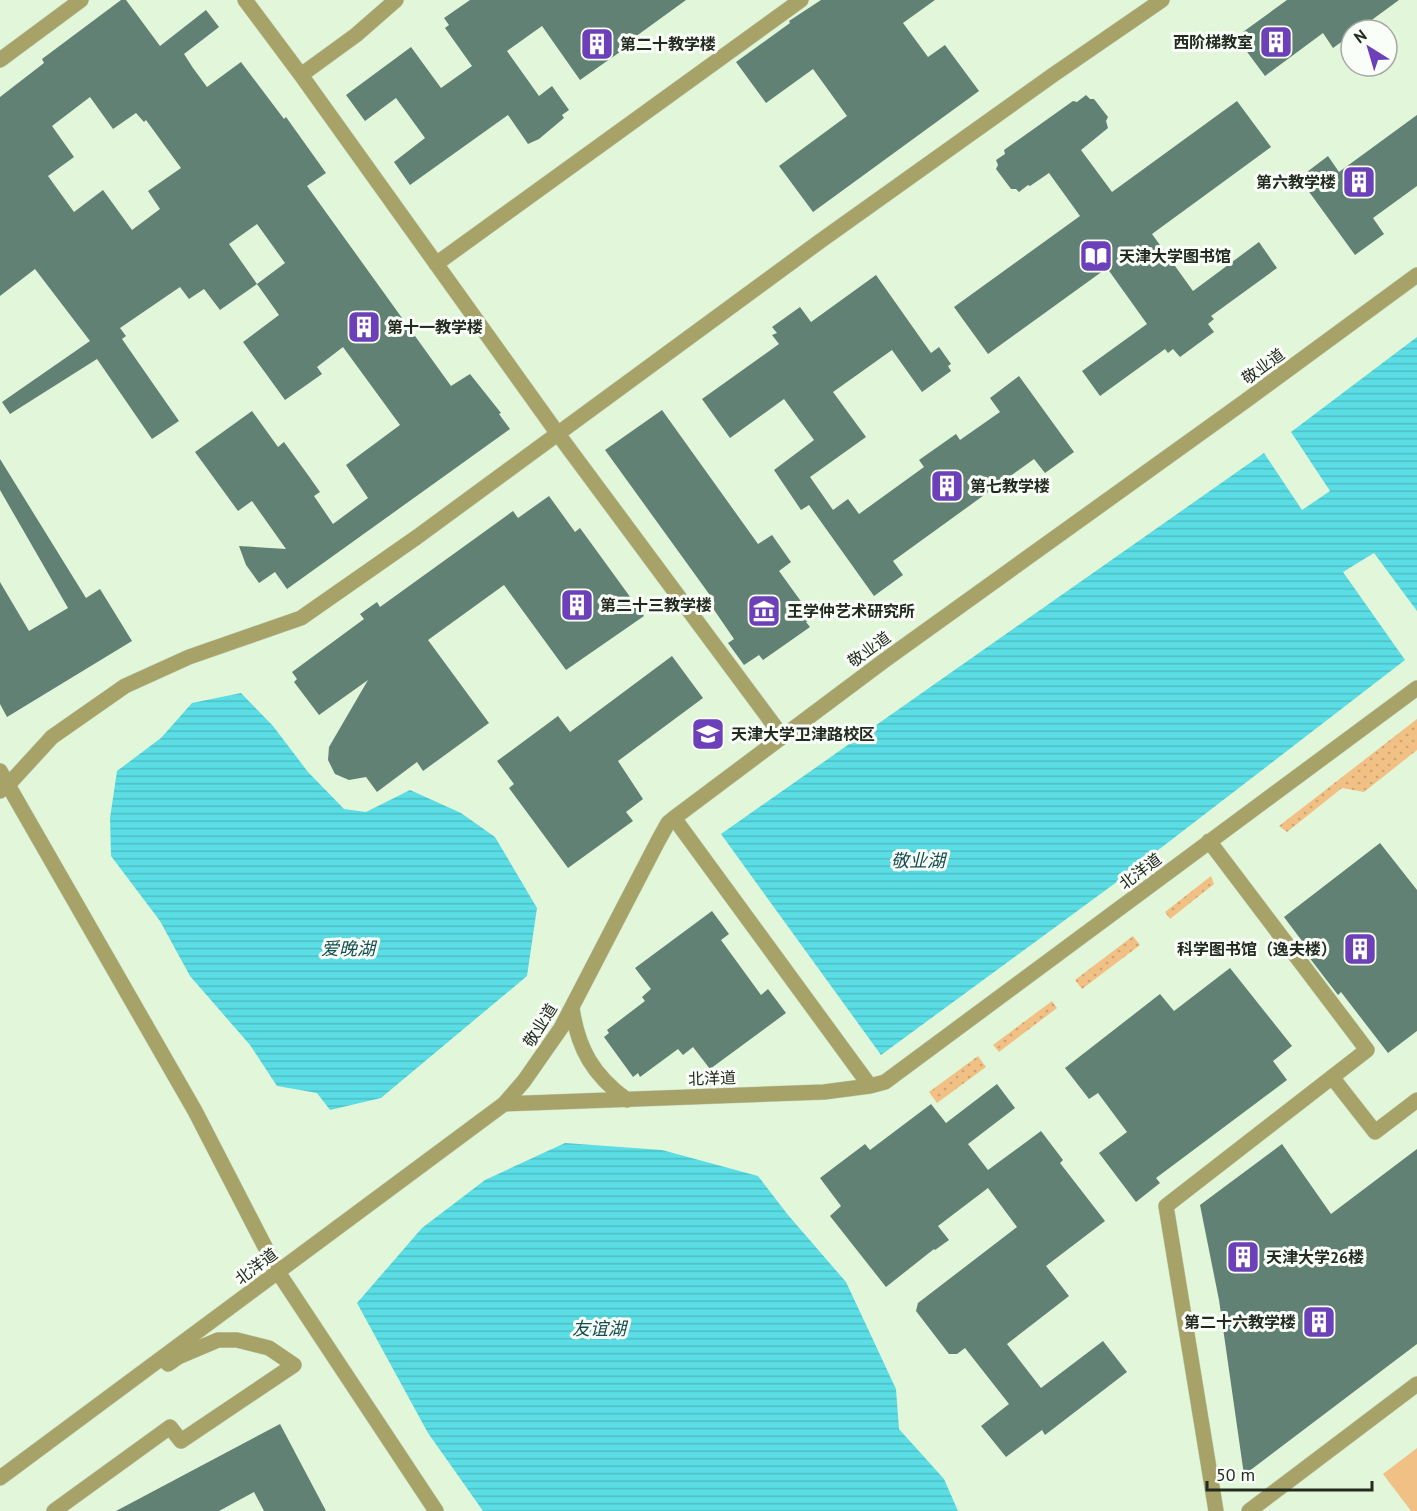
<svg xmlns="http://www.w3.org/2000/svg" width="1417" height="1511" font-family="'PT Sans','Noto Sans SC',sans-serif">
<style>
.grass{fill:url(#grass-dots)}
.green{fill:#f1c084}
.water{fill:url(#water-rules)}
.building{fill:#608174;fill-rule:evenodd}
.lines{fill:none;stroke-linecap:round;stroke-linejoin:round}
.minor-casing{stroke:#c0d1b8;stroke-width:16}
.minor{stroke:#a7a268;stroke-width:15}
.labels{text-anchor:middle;stroke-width:6;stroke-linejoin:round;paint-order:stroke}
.poi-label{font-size:16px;font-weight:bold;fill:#232a1f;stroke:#fafef8;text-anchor:start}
.street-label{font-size:16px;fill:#232a1f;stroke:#fafef8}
.water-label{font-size:18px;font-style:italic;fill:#134d50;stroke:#fafef8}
</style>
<defs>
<pattern id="grass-dots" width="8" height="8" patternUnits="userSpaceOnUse" patternTransform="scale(1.5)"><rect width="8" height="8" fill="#f1c084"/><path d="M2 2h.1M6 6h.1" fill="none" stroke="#cea572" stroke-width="1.8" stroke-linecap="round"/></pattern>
<pattern id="water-rules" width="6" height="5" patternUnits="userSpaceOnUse" patternTransform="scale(1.5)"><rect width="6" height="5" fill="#5adde4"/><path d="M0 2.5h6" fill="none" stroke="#4ebec3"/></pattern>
</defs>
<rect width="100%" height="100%" fill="#e2f6da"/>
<path class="grass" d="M1417,719V750L1364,792L1342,788L1287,832L1279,826Z
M1211,876L1214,884L1170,919L1165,912Z
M1133,936L1140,945L1082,989L1075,980Z
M1052,1001L1057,1008L999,1052L993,1045Z
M978,1056L986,1067L937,1103L929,1092Z"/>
<path class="green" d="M1417,1448V1511H1411L1383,1474Z"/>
<path class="water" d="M1417,337V611L1374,553L1343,572L1405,660L1114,884L881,1055L721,834L1264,453L1302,510L1330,491L1291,432Z
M241,693L273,726L308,772L344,809L366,812L410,790L461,813L495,837L537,908L527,976L381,1098L330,1110L317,1093L277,1086L250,1045L190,976L160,921L111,856L110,818L117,771L161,738L192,703Z
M565,1143L662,1150L758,1176L788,1215L846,1282L896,1389L899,1429L944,1479L958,1511H483L428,1433L357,1303L422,1228L485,1180Z"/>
<path class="building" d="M121,0H126L160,46L206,10L219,27L184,54L193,68L207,87L241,62L284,119L286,117L326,173L307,186L451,386L470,374L501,413L499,414L510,429L287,589L275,572L259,583L246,565L239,546L286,549L252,501L238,511L195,452L252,411L278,447L284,442L308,475L320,492L314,496L333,524L368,498L346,465L400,425L343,347L317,367L322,374L285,400L243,342L279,315L257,284L220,310L204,289L189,299L180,287L120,328L126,336L122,339L179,421L152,439L97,359L10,414L2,402L90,341L35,269L0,296V97L44,63L42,59ZM90,97L113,129L136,113L144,122L146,120L181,168L148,191L160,209L132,230L103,190L74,212L48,176L74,157L52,126ZM257,224L285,263L257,284L229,244Z
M470,0H686L635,37L637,40L580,80L542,26L507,51L539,96L552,86L569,110L562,115L564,118L539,139L528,144L508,115L410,185L394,162L425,138L396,98L365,121L346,95L411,47L441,88L472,66L445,28L449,25L444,18Z
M821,0H935L903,23L928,57L945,45L979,91L813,212L779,166L847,116L813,69L766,103L736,62L790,23L789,21Z
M1287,0H1399L1358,30H1351V35L1333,48L1323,33L1265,76L1236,37Z
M1086,95L1090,99H1094L1108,117L1106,121L1108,128L1081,150L1112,192L1237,101L1271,147L1152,234L1193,291L1259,242L1277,268L1211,316L1214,319L1208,324L1214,332L1180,357L1173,349L1168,353L1165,349L1100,396L1082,371L1147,324L1107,268L988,354L954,307L1080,216L1049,173L1030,186L1028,185L1019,192L1016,189H1011L996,169L998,165L996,160L1005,154L1004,150L1073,101L1077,102Z
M1417,115V186L1373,218L1384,234L1355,255L1299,178L1328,156L1339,172Z
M876,275L931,353L939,347L951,364L948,366L951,371L922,392L892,350L833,392L866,437L810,477L833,510L848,499L859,514L924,467L919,460L956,434L960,440L1000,412L990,398L1019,376L1074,452L1045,473L1034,459L893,561L903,575L874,596L809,505L801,510L774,470L814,440L784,399L730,438L702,399L779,344L772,335L777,333L772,327L800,307L811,322Z
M662,410L758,544L772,535L791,562L779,571L813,618L806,622L810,627L763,660L759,655L744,665L728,643L734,639L708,601L712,598L605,450Z
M0,459L86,598L100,589L132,641L7,717L0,704V582L29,631L68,608L0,490Z
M549,496L575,532L580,528L644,616L566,670L504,585L428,640L489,723L423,771L417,762L377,792L366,777L349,780L335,774L328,760L329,747L368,680L319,715L294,682L297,679L292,672L364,619L360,614L377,602L380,607L513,511L518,518Z
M672,656L703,698L618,761L643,799L626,812L633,821L568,868L509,788L514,784L497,761L558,716L570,732Z
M1380,843L1417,890V1031L1388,1053L1341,992L1338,995L1302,948L1305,945L1284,917Z
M712,911L729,934L721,940L761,995L768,989L786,1013L710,1069L693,1047L683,1055L678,1049L640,1077L638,1073L633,1077L604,1037L609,1033L607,1030L645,1001L642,997L651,989L635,968Z
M1230,968L1292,1046L1273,1061L1287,1080L1156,1178L1160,1183L1136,1202L1099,1153L1127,1132L1098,1093L1089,1099L1065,1068L1160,994L1174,1011Z
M997,1084L1015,1108L968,1144L988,1170L1041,1131L1063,1160L1060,1163L1105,1221L1046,1266L1069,1296L1007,1344L1041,1388L1103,1341L1127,1372L1045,1435L1042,1430L1006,1457L981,1426L1009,1404L965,1348L957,1354H949L916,1311L918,1303L1017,1227L988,1188L938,1226L949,1240L935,1250L934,1249L886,1287L830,1216L841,1206L820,1178L865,1144L870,1150L931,1104L946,1123Z
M1282,1144L1331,1214L1417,1149V1344L1244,1475L1219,1300L1200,1205Z
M280,1424L326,1511H264L254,1492L219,1511H116Z"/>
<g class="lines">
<defs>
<path id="minor" d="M245,0L301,75L558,434L782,736
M0,60L81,0
M301,75L356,35L396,0
M436,264L801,0
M0,771L8,785L52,737L125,686L189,657L301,618L417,537L819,242L1053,75L1162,0
M0,791L8,785L195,1111L278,1272L436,1511
M674,818L870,1086
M1209,841L1367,1050L1166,1206L1216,1511
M572,1008C578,1049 593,1075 627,1100
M1332,1077L1375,1132L1417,1100
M504,1104L524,1081L561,1028L658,841L668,823L674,818L885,660L1244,402L1417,275
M0,1478L504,1104L824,1092L870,1086L885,1082L1417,688
M54,1511L170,1427L181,1441L294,1365L269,1348L237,1340H218L178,1357L168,1364
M1249,1511L1417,1384"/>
</defs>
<use href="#minor" class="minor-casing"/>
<use href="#minor" class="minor"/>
</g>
<defs>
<symbol id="building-square" viewBox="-11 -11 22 22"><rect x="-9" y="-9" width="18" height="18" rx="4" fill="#6c40b8" stroke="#fafef8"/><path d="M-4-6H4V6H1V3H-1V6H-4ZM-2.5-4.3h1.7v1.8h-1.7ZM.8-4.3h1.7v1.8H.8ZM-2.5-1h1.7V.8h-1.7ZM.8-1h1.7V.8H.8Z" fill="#fff"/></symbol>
<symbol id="library-square" viewBox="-11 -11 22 22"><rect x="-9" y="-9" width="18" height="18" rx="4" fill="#6c40b8" stroke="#fafef8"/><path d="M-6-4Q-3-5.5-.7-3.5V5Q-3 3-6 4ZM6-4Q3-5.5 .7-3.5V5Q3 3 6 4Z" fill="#fff"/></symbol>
<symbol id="museum-square" viewBox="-11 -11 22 22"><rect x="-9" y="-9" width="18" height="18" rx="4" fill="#6c40b8" stroke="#fafef8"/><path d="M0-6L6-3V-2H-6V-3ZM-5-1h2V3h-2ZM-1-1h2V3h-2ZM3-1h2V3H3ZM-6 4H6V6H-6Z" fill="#fff"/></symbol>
<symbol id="university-square" viewBox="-11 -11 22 22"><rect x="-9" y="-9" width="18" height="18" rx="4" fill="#6c40b8" stroke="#fafef8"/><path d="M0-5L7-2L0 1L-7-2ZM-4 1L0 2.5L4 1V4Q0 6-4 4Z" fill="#fff"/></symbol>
</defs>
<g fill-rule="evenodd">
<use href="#building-square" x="1257" y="23" width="38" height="38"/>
<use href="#building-square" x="578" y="25" width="38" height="38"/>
<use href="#building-square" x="1340" y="163" width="38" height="38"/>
<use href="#library-square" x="1077" y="237" width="38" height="38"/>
<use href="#building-square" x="345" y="308" width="38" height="38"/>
<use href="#building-square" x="928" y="467" width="38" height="38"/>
<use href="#building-square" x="558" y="586" width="38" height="38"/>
<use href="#museum-square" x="745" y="592" width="38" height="38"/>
<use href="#university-square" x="689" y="715" width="38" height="38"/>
<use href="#building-square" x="1341" y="930" width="38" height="38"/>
<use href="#building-square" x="1224" y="1238" width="38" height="38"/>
<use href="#building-square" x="1300" y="1303" width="38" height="38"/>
</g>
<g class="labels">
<g class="poi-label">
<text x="1253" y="48" text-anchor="end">西阶梯教室</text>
<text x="620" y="50">第二十教学楼</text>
<text x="1336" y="188" text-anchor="end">第六教学楼</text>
<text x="1119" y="262">天津大学图书馆</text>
<text x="387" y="333">第十一教学楼</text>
<text x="970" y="492">第七教学楼</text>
<text x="600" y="611">第二十三教学楼</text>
<text x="787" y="617">王学仲艺术研究所</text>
<text x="731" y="740">天津大学卫津路校区</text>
<text x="1337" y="955" text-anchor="end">科学图书馆（逸夫楼）</text>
<text x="1266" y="1263">天津大学26楼</text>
<text x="1296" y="1328" text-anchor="end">第二十六教学楼</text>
</g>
<g class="street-label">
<text transform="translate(1263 366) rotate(-36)" y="6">敬业道</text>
<text transform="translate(869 649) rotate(-36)" y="6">敬业道</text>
<text transform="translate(1140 871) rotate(-37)" y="6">北洋道</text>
<text transform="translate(540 1025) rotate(-58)" y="6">敬业道</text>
<text transform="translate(712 1078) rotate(-2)" y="6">北洋道</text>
<text transform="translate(256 1266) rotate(-37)" y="6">北洋道</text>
</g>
<g class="water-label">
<text x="918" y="867">敬业湖</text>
<text x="348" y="955">爱晚湖</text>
<text x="599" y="1335">友谊湖</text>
</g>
</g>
<g transform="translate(1369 48) rotate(323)"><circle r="28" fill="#fafef8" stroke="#a4a9a1" stroke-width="1.5"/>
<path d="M0-4.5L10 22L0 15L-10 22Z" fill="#6c40b8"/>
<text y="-9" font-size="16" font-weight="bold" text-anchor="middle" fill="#232a1f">N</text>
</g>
<path d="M1207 1481v9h165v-9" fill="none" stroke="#232a1f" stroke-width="3"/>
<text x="1216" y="1481" font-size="18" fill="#232a1f" stroke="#fafef8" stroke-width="4.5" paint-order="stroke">50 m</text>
</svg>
